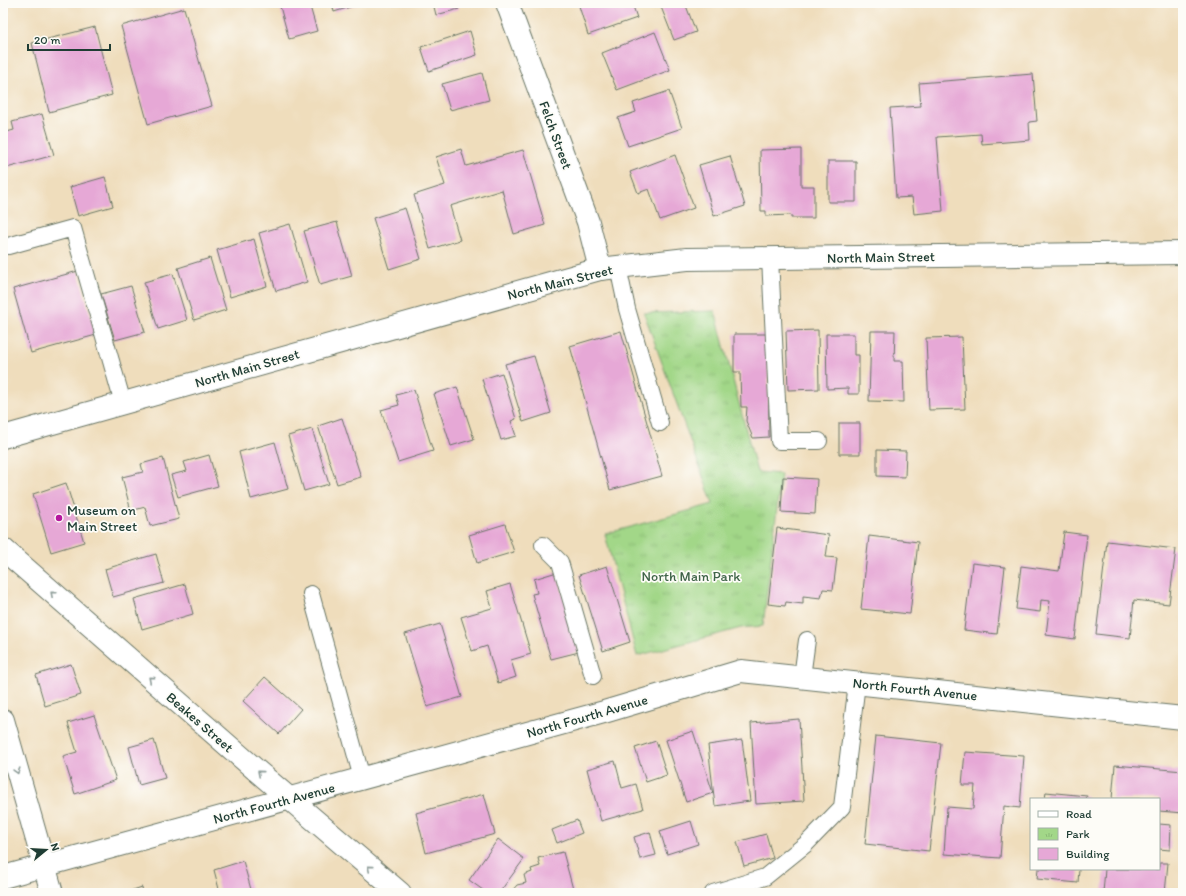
<svg xmlns="http://www.w3.org/2000/svg" width="1186" height="896" font-family="Itim,sans-serif">
<style>
.park{fill:url(#park-tufts);stroke:#608a5e}
.building{fill:#e6a8d6}
.lines{fill:none;stroke-linecap:round;stroke-linejoin:round}
.lane-casing{stroke:#687564;stroke-width:18}
.street-casing{stroke:#687564;stroke-width:24}
.secondary-casing{stroke:#687564;stroke-width:24}
.primary-casing{stroke:#687564;stroke-width:24}
.lane{stroke:#fff;stroke-width:16}
.street{stroke:#fff;stroke-width:22}
.secondary{stroke:#fff;stroke-width:22}
.primary{stroke:#fff;stroke-width:22}
.oneway{stroke:#8f9e9a}
.poi-dot{fill:#b5179e;stroke:#fdfcf7;stroke-width:1.5}
.labels{text-anchor:middle;stroke-width:3.5;stroke-linejoin:round;paint-order:stroke}
.street-label{font-size:14px;fill:#1f3d34;stroke:#fdfcf7}
.poi-label{font-size:14px;fill:#1f3d34;stroke:#fdfcf7;text-anchor:start}
.park-label{font-size:14px;fill:#406449;stroke:#fdfcf7}
</style>
<defs>
<pattern id="park-tufts" width="24" height="20" patternUnits="userSpaceOnUse"><rect width="24" height="20" fill="#a2d788"/><path d="M3 7l-1-3M5 7V3M7 7l1-3M15 17l-1-3M17 17v-4M19 17l1-3" fill="none" stroke="#8bb976"/></pattern>
</defs>
<rect width="100%" height="100%" fill="#fdfcf7"/>
<filter id="ink" filterUnits="userSpaceOnUse"><feTurbulence type="fractalNoise" baseFrequency=".025" numOctaves="2"/><feDisplacementMap in="SourceGraphic" scale="8" xChannelSelector="R" yChannelSelector="G"/><feConvolveMatrix kernelMatrix="1 2 1 2 8 2 1 2 1" color-interpolation-filters="sRGB"/></filter>
<filter id="wash" filterUnits="userSpaceOnUse"><feTurbulence type="fractalNoise" baseFrequency=".012" numOctaves="4" result="noise"/><feDisplacementMap in="SourceGraphic" scale="16" xChannelSelector="R" yChannelSelector="G"/><feGaussianBlur stdDeviation="0.9" result="paint"/><feColorMatrix in="noise" values="0 0 0 0 0 0 0 0 0 0 0 0 0 0 0 0 0 1.4 0 .05"/><feComposite in="paint" operator="in"/></filter>
<g filter="url(#wash)">
<rect width="100%" height="100%" fill="#efddbc"/>
<path class="park" d="M715,311L757,472L781,474L763,626L741,628L637,656L605,534L713,504L644,313Z"/>
<g id="blocks">
<path class="building" d="M279,3H309L317,31L289,39Z
M332,3H363L334,12Z
M433,3H457L459,9L436,15Z
M588,3H632L637,18L588,35L579,6Z
M672,3H685L696,32L674,40L661,7Z
M184,8L212,106L148,124L121,26Z
M95,27L112,95L49,112L32,43Z
M470,31L477,55L429,71L421,47Z
M655,32L670,70L617,90L602,53Z
M482,73L489,100L450,110L442,84Z
M1033,74L1037,121L1029,122L1030,140L982,144L981,134L937,137L943,211L914,214L912,197L896,198L890,108L921,106L919,83Z
M669,91L682,128L628,146L618,118L636,112L633,103Z
M42,114L54,155L3,169V133L14,130L12,122Z
M461,149L466,166L523,150L545,225L514,234L502,190L450,206L460,240L430,249L414,195L445,185L436,157Z
M801,149V186H814V218H791V215L766,216V211H761L760,150Z
M675,155L694,208L660,220L649,189L638,193L630,172Z
M730,156L745,206L714,216L699,165Z
M828,161H856V202H828Z
M105,177L113,206L78,216L70,187Z
M405,208L421,259L389,269L373,218Z
M337,222L352,276L320,285L304,231Z
M290,224L307,282L276,291L259,233Z
M254,239L267,286L230,297L217,250Z
M210,258L226,310L194,320L178,268Z
M78,271L96,335L31,353L13,289Z
M173,274L187,320L158,329L144,282Z
M131,286L145,332L115,340L101,294Z
M818,330L819,389L788,390L786,331Z
M621,331L662,476L610,490L570,346Z
M871,331H895L894,361H903L904,402L869,401Z
M734,334H768L769,437L753,438L746,421L747,407H741L740,372H734Z
M826,334H854V355H859V394H848V388L827,389Z
M962,337L965,409L929,410L926,338Z
M534,356L551,413L523,422L505,364Z
M502,373L516,419L511,421L516,436L501,440L482,379Z
M457,387L474,439L451,446L434,394Z
M414,390L433,451L398,462L381,410L399,405L396,395Z
M342,418L361,477L337,484L318,426Z
M839,423H860V454H839Z
M312,429L329,484L304,491L288,436Z
M275,442L288,489L251,499L239,452Z
M877,450L906,451L905,477L877,476Z
M209,455L218,486L178,497L171,475L187,471L184,462Z
M163,458L179,519L150,526L145,507L131,511L122,477L143,472L141,464Z
M783,477L817,479L815,514L781,512Z
M66,483L84,542L51,552L33,494Z
M505,524L514,552L477,563L469,535Z
M777,528L829,535L826,557L837,558L833,590L823,589L821,598L803,596V604L786,602L785,606L768,604Z
M1064,532L1087,535L1075,639L1046,635L1050,601L1041,600L1040,612L1016,609L1021,566L1059,571Z
M869,536L918,542L910,614L861,609Z
M1107,541L1176,549L1169,604L1134,600L1130,638L1096,634Z
M156,554L164,583L113,597L105,569Z
M972,563L1005,567L997,634L964,630Z
M607,566L630,642L603,651L579,575Z
M557,572L579,652L551,659L532,594L537,593L534,579Z
M185,584L193,614L142,629L134,599Z
M510,584L531,654L511,660L516,677L498,683L487,646L472,651L461,617L492,608L487,591Z
M440,624L462,697L427,707L405,634Z
M71,664L81,695L45,706L36,675Z
M265,677L301,709L279,734L243,701Z
M94,715L116,780L75,794L63,756L77,752L68,723Z
M799,719L804,801L756,804L751,723Z
M693,731L713,793L686,802L666,740Z
M876,736L941,743L929,851L865,844Z
M154,740L165,778L139,785L129,747Z
M742,740L750,801L715,806L708,745Z
M656,741L667,775L646,782L635,748Z
M965,752L1024,756L1020,808L1004,806L1000,858L944,854L947,807L973,809L975,785H962Z
M615,761L622,788L636,784L643,809L601,821L587,769Z
M1115,765L1183,771V813L1159,811V799H1112Z
M1046,792L1087,796L1086,799H1045Z
M484,794L495,834L426,853L416,813Z
M577,820L582,833L557,843L552,830Z
M691,821L698,844L667,854L660,831Z
M1159,824L1171,825L1170,850L1159,849Z
M650,832L656,855L640,859L634,837Z
M766,834L773,858L744,866L737,842Z
M498,839L524,859L499,893H487L469,880Z
M563,852L574,893H510L517,885L526,883L524,875L532,872L531,869L540,866L538,858Z
M243,861L252,893H220L214,870Z
M1159,863H1168L1165,893H1103L1105,869H1159Z
M1038,869H1079L1078,883L1037,879Z
M142,887L143,893H124Z"/>
</g>
</g>
<g filter="url(#ink)">
<use href="#blocks" fill-opacity="0" stroke="#687564" stroke-width="1"/>
<g class="lines">
<defs>
<path id="lane" d="M8,246L73,228L123,403
M770,258L779,441H819
M618,267L627,309L660,423
M543,545L560,562L593,676
M311,594L362,778
M802,677L807,640
M713,893L765,877L806,844L842,807L857,683"/>
<path id="street" d="M507,3L588,222L600,269
M3,877L604,712L741,671L1183,718"/>
<path id="secondary" d="M3,549L256,770L400,893
M3,720L52,893"/>
<path id="primary" d="M3,437L600,269L687,259L1183,253"/>
</defs>
<use href="#lane" class="lane-casing"/>
<use href="#street" class="street-casing"/>
<use href="#secondary" class="secondary-casing"/>
<use href="#primary" class="primary-casing"/>
<use href="#lane" class="lane"/>
<use href="#street" class="street"/>
<use href="#secondary" class="secondary"/>
<use href="#primary" class="primary"/>
</g>
<defs><path id="oneway-chevron" d="M-2-3.5L2.5 0L-2 3.5" fill="none" stroke-width="1.6" stroke-linecap="round" stroke-linejoin="round"/></defs>
<g class="oneway">
<use href="#oneway-chevron" transform="translate(53 594) rotate(-139)"/>
<use href="#oneway-chevron" transform="translate(151 679) rotate(-139)"/>
<use href="#oneway-chevron" transform="translate(17 771) rotate(74)"/>
<use href="#oneway-chevron" transform="translate(260 773) rotate(-139)"/>
<use href="#oneway-chevron" transform="translate(370 868) rotate(-140)"/>
</g>
</g>
<circle class="poi-dot" cx="59" cy="518" r="4"/>
<g class="labels">
<g class="street-label">
<text transform="translate(556 135) rotate(70)" y="5">Felch Street</text>
<text transform="translate(881 257) rotate(-1)" y="5">North Main Street</text>
<text transform="translate(560 282) rotate(-14)" y="5">North Main Street</text>
<text transform="translate(247 368) rotate(-16)" y="5">North Main Street</text>
<text transform="translate(915 689) rotate(6)" y="5">North Fourth Avenue</text>
<text transform="translate(587 716) rotate(-16)" y="5">North Fourth Avenue</text>
<text transform="translate(200 722) rotate(41)" y="5">Beakes Street</text>
<text transform="translate(274 803) rotate(-15)" y="5">North Fourth Avenue</text>
</g>
<g class="poi-label">
<text x="67" y="515">Museum on<tspan x="67" dy="16">Main Street</tspan></text>
</g>
<g class="park-label">
<text x="691" y="581">North Main Park</text>
</g>
</g>
<rect width="1186" height="896" fill="none" stroke="#fdfcf7" stroke-width="16"/>
<rect x="1030" y="798" width="130" height="72" fill="#fdfcf7" stroke="#a4b0a9"/>
<rect x="1038" y="811" width="20" height="6" fill="#ffffff" stroke="#a4b0a9"/>
<text x="1066" y="818" font-size="12" fill="#1f3d34">Road</text>
<rect x="1038" y="828" width="20" height="12" fill="url(#park-tufts)" stroke="#a4b0a9"/>
<text x="1066" y="838" font-size="12" fill="#1f3d34">Park</text>
<rect x="1038" y="848" width="20" height="12" fill="#e6a8d6" stroke="#a4b0a9"/>
<text x="1066" y="858" font-size="12" fill="#1f3d34">Building</text>
<g transform="translate(46 850) rotate(72)" stroke="#fdfcf7" stroke-width="3" paint-order="stroke">
<path d="M0-3L7 15L0 10L-7 15Z" fill="#1f3d34"/>
<text y="-6" font-size="11" font-weight="bold" text-anchor="middle" fill="#1f3d34">N</text>
</g>
<path d="M28 44v6h82v-6" fill="none" stroke="#1f3d34" stroke-width="2"/>
<text x="34" y="44" font-size="12" fill="#1f3d34" stroke="#fdfcf7" stroke-width="3" paint-order="stroke">20 m</text>
</svg>
